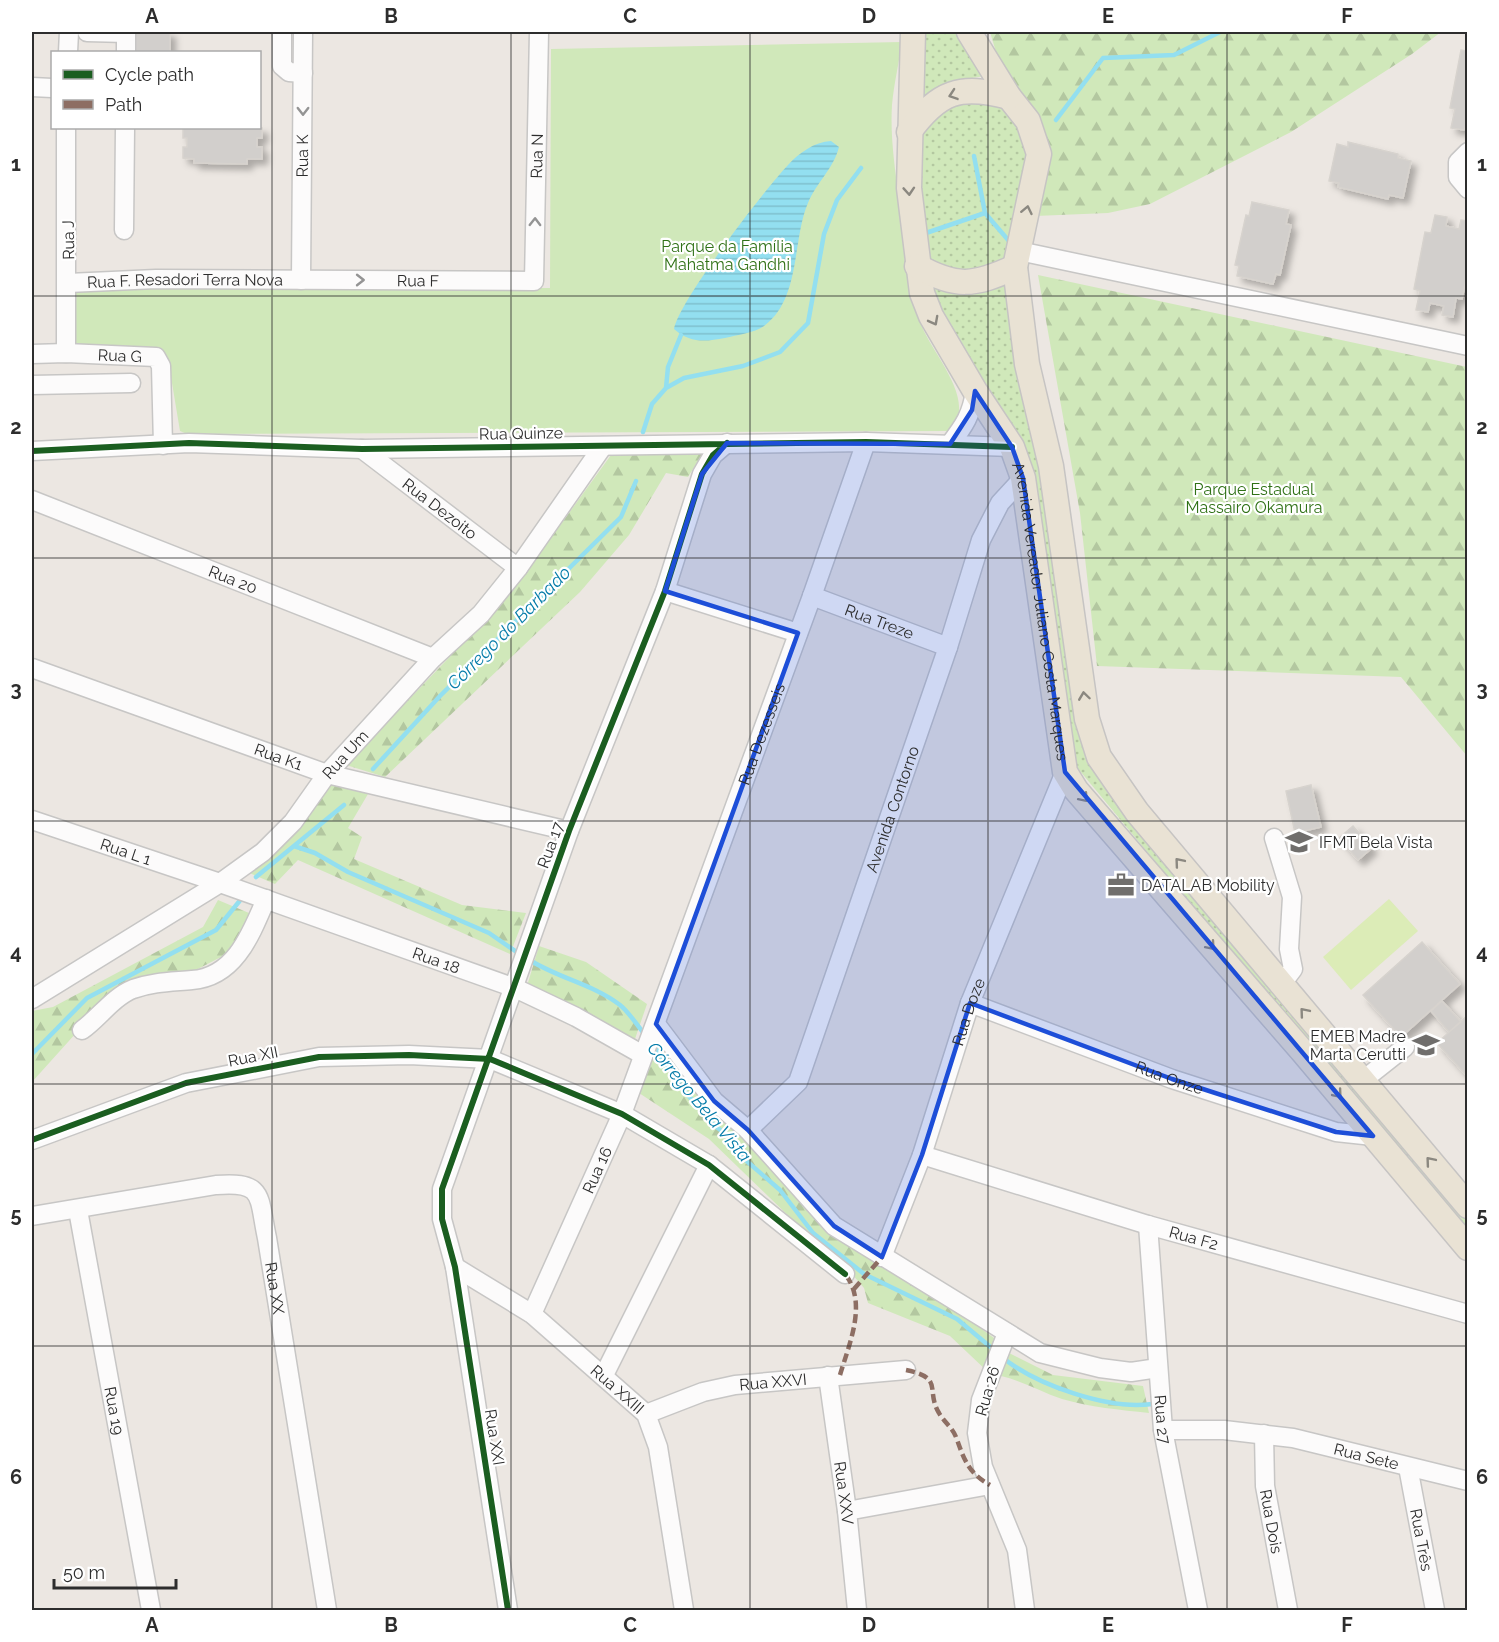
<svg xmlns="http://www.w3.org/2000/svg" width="1499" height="1642" font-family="Raleway,sans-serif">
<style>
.grass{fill:url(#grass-dots)}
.forest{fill:url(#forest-firs)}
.park{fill:#d0e8ba}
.pitch{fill:#dcecb7}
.water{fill:url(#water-rules)}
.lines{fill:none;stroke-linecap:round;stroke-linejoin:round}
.stream{stroke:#93dff0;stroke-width:4.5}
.building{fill:#d2cfcc;stroke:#d7d3ce;stroke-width:1.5;filter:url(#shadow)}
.minor-casing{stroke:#c7c6c5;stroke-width:21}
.major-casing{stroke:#c6c4c3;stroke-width:27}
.minor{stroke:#fcfbfb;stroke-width:18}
.major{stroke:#e9e2d4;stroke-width:24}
.quiet{stroke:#8d6e63;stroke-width:4.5;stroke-dasharray:9 4.5;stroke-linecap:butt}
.cycleway-casing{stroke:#fff;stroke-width:10}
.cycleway{stroke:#1b5e20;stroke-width:6}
.oneway{stroke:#8b8880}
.oneway2{stroke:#949494}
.marked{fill:#1d4ed8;fill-opacity:0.2;stroke:#1d4ed8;stroke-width:4.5;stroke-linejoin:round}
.grid{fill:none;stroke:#2d2d2d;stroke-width:1.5;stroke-opacity:0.55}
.labels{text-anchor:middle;stroke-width:4.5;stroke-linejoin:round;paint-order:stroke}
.street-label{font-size:16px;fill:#2d2d2d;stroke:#fff}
.park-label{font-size:16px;fill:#2f7116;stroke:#fff}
.poi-label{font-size:16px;fill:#2d2d2d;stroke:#fff;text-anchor:start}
.water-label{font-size:18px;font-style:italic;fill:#057ca9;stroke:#fff}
.neatline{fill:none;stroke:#2d2d2d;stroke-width:2}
.grid-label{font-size:20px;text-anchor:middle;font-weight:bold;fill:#2d2d2d}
</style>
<defs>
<pattern id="grass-dots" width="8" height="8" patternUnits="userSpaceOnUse" patternTransform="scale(1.5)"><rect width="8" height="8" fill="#d0e8ba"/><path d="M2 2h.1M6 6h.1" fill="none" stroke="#b3c7a0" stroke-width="1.8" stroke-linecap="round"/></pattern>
<pattern id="forest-firs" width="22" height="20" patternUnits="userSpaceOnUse" patternTransform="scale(1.5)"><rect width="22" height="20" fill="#d0e8ba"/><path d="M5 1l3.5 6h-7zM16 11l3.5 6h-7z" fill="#b3c7a0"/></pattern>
<pattern id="water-rules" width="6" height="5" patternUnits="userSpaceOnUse" patternTransform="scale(1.5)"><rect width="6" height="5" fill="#93dff0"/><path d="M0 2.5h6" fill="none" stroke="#7fc0ce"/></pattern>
<filter id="shadow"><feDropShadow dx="5.5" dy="5.5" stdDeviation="3" flood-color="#0004"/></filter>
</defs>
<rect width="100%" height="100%" fill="#ece7e2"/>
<path class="grass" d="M922,32H959L986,76L950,81L915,105Z
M954,100L1004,106L1029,142L1006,259C969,274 961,274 925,259L914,168L922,126Z
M1008,277L1052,507L1084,742L1467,1215V1237L1075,765L1038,502L927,291L936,283Z"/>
<path class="forest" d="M990,32H1441L1412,54L1291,132L1150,204L1108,213L1035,216L1046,154L999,62Z
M1038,275L1467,367V756L1401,677L1097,666L1080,513Z
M706,448L688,477L666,473L629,535L580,592L385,777L346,765L511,593L611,455Z
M329,783L368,794L348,828L362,837L354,859L462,905L526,913L510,954L298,860L275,884L247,872Z
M218,900L249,913L240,942L221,957L192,972L156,975L77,1032L32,1082V1011L53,1007L203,927Z
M539,946L586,962L647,1004L635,1039L527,986Z
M657,1037L822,1228L954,1309L994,1338L988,1372L950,1336L868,1303L864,1288L844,1265L800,1227L709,1139L639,1093Z
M1009,1353L1053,1375L1143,1386L1149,1413C1120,1410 1090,1407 1062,1399C1041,1392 1023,1381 1001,1376Z"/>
<path class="park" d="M902,42C899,62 894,84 892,105C890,137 895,168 899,200C903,241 908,281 920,321C928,350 982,403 948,431L187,434L180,431L169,365L73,346L74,288H550L551,49Z"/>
<path class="pitch" d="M1389,899L1418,931L1351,990L1323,957Z"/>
<path class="water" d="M831,141L839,147C834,168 816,183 808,203C792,240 801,299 764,326C754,333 737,335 725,338C704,342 690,343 674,329C679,301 765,189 788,165C799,153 814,142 831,141Z"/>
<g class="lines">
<path class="stream" d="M1056,120L1103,58L1174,55L1220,32
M974,156L985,213
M923,234L985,213L1009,241
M666,388L668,367L681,335
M643,432L652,404L666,388L684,378L743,366L780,352L808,323L824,234L837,200L861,168
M373,769L440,696L621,517L636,481
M294,846L315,853L348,872L489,933L521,955
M256,877L344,805
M528,959C557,978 593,984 620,1005C630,1013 638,1027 647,1037
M652,1043L686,1093L715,1126L734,1140L742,1157L780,1190L813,1233L864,1274L957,1319L994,1350
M32,1054L87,998L216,930L242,898
M1003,1358C1037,1385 1108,1410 1152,1404"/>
</g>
<path class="building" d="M129,32H170V52H129Z
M1468,47V121L1464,130L1451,128L1455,109L1450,108L1461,50L1467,51Z
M183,128H262V138H257V147H262V159H247V164L194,163V159L183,158V147H187V138H183Z
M1348,142L1398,154V158L1411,161L1403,198L1389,195L1388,199L1338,187L1339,183L1329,181L1337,144L1348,147Z
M1252,202L1289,210L1286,224L1291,225L1280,275L1276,274L1273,284L1237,276L1239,266L1235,265L1246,215L1249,216Z
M1435,215L1447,217L1446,226L1459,229L1461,220L1468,221V270L1462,299L1456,298L1453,317L1442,315L1444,306L1430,303L1428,312L1416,310L1420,291L1414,289L1425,232L1431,233Z
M1311,785L1321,827L1295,833L1286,791Z
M1353,826L1372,848L1358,860L1339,838Z
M1422,942L1460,984L1401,1037L1363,995Z
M1442,1001L1461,1022L1449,1032L1431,1011Z
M1468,1015V1077L1437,1043Z"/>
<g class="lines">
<defs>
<g id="minor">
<path d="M87,32L126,33"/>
<path d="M282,32V66L289,72L303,73"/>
<path d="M68,52L69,32"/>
<path d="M126,52V32"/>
<path d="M32,87L52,88"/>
<path d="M1468,152L1458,162V177L1468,189"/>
<path d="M124,230L125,128"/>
<path d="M1019,251L1468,346"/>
<path id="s1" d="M301,280L303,32"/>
<path id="s2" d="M68,283L156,279L534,281L539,32"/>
<path d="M66,353V128"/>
<path id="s3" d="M32,354L66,353L156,357L161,366L163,445"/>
<path d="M32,385L131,383"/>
<path d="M950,444C964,426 972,414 975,391"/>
<path id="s4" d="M362,449L518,568"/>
<path d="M32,451L189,443L362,449L866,442L1012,447"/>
<path id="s5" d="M32,500L433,658"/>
<path d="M665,591L798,633"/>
<path id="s6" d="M812,596L948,647"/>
<path id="s7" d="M32,668L327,774L569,831"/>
<path id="s8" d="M32,820L220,883L515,988L576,1017L643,1055"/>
<path d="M1274,838L1292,897L1289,949L1293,969L1281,985"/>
<path id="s9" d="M32,999L220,883L263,852L293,822L327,774L433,658L481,614L518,568L603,446"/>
<path id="s10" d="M970,1003L1172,1079L1336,1132L1373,1136"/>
<path d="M656,1024L714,1101L748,1130L834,1226L1040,1353L1100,1368L1131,1372L1158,1368"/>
<path d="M82,1030C99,1018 113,997 133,989C153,982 171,982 192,980C235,977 251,934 266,899"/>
<path d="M1362,1081L1405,1047"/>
<path id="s11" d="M748,1130L798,1082L948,647L981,540L1000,503L1023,478"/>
<path d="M32,1140L186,1083L319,1057L409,1055L490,1059L622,1114L709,1165L845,1274"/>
<path id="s12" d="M922,1155L1148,1225L1468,1314"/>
<path id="s13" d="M78,1210L151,1610"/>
<path id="s14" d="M32,1216L216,1185C265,1181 258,1196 267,1238L327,1610"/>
<path id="s15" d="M1148,1225L1163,1430L1198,1610"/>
<path id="s16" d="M882,1257L922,1155L970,1003L1065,772"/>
<path id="s17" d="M455,1267L532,1314L646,1414L658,1447L684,1610"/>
<path id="s18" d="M532,1314L622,1114L812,596L866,442"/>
<path d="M1007,1333L981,1400L977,1433L983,1467L1017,1550L1025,1610"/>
<path d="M604,1375L709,1165"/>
<path id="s19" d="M828,1376L847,1511L857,1610"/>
<path id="s20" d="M646,1414L703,1392L735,1385L906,1370"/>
<path id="s21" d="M1163,1430H1224L1293,1438L1468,1481"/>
<path id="s22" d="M1264,1434L1265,1486L1288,1610"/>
<path id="s23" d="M1408,1467L1435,1610"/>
<path d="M847,1511L990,1485"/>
<path d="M508,1610L455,1267L442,1219V1189L569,831L665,591L702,474L713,455L727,443"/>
</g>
<g id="major">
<path id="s24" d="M913,32L909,188L922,293L931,316L975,391L1012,447L1023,478L1065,772L1076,790L1303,1052L1468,1248"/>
<path d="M969,32L1009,97L1028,121L1039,154L1015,267L1027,364L1051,466L1087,719L1099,757L1137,812L1468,1206"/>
<path d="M909,132C939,91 960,84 1009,97"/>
<path d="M917,266C956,288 974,286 1015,267"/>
</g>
</defs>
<use href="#minor" class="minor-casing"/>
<use href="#major" class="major-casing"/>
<use href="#minor" class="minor"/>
<use href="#major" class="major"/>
<path class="quiet" d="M854,1289L882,1257
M906,1370C945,1378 925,1390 939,1413C944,1422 952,1427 956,1437C964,1459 968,1473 990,1485
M840,1375C849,1344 868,1303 845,1274"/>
<defs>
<path id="cycleway" d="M32,451L189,443L362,449L866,442L1012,447
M32,1140L186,1083L319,1057L409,1055L490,1059L622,1114L709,1165L845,1274
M508,1610L455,1267L442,1219V1189L569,831L665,591L702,474L713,455L727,443"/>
</defs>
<use href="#cycleway" class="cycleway-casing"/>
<use href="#cycleway" class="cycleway"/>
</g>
<defs><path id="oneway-chevron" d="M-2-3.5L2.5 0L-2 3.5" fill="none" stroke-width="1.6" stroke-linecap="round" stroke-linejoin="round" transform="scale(1.5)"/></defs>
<g class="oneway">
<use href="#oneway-chevron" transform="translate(953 95) rotate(161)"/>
<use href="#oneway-chevron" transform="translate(909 191) rotate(86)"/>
<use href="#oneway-chevron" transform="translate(1027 210) rotate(-78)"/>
<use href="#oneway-chevron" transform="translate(934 321) rotate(62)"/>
<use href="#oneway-chevron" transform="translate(1084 696) rotate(-98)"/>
<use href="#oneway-chevron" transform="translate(1084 798) rotate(49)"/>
<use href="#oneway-chevron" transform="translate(1179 862) rotate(-130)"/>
<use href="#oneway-chevron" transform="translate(1211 946) rotate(49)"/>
<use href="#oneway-chevron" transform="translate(1304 1012) rotate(-130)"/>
<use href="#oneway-chevron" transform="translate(1338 1094) rotate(50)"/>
<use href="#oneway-chevron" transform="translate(1430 1161) rotate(-130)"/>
</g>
<g class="oneway2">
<use href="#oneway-chevron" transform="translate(303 111) rotate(90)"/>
<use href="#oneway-chevron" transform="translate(535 222) rotate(-89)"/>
<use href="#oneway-chevron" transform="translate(360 280)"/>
</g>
<path class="marked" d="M975,391L1012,447L1023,478L1065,772L1373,1136L1336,1132L1172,1079L970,1003L922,1155L882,1257L834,1226L748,1130L714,1101L656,1024L798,633L665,591L702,474L727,443L950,444L972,410Z"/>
<path class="grid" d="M272,32V1610M511,32V1610M750,32V1610M988,32V1610M1227,32V1610M32,296H1468M32,558H1468M32,821H1468M32,1084H1468M32,1346H1468"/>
<defs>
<symbol id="university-bare" viewBox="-9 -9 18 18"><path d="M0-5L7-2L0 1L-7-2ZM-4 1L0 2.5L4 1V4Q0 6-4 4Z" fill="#706e6c" stroke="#fff" stroke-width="2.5" paint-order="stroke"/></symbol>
<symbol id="office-bare" viewBox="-9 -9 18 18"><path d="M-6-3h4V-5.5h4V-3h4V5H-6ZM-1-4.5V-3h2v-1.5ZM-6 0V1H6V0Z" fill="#706e6c" stroke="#fff" stroke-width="2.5" paint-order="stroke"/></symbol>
<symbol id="school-bare" viewBox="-9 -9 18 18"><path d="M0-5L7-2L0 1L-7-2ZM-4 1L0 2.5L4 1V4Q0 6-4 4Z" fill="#706e6c" stroke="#fff" stroke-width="2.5" paint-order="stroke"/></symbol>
</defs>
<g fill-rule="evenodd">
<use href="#university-bare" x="1280" y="823" width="38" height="38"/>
<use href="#office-bare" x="1102" y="866" width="38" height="38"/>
<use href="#school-bare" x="1407" y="1026" width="38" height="38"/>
</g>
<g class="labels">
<g class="street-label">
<text dy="6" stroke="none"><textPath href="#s1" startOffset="124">Rua K</textPath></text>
<text dy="6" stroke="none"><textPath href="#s2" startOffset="591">Rua N</textPath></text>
<text transform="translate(68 240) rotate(-91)" y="6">Rua J</text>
<text dy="6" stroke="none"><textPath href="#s2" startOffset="117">Rua F. Resadori Terra Nova</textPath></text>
<text dy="6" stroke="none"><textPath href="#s2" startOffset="350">Rua F</textPath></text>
<text dy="6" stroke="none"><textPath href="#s3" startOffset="88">Rua G</textPath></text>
<text transform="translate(521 433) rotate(-1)" y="6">Rua Quinze</text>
<text dy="6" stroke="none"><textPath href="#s4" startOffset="98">Rua Dezoito</textPath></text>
<text dy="6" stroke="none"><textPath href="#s5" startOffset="216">Rua 20</textPath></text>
<text dy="6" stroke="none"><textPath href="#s24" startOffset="608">Avenida Vereador Juliano Costa Marques</textPath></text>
<text dy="6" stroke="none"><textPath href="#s6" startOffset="72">Rua Treze</textPath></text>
<text dy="6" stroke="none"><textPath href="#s18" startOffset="624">Rua Dezesseis</textPath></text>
<text dy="6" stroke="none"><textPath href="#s9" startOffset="402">Rua Um</textPath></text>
<text dy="6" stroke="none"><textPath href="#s7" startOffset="262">Rua K1</textPath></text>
<text dy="6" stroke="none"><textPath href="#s11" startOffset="358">Avenida Contorno</textPath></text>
<text transform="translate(550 845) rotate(-70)" y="6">Rua 17</text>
<text dy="6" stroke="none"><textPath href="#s8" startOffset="99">Rua L 1</textPath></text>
<text dy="6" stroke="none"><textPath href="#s8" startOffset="428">Rua 18</textPath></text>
<text dy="6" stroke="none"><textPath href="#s16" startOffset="260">Rua Doze</textPath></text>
<text transform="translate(253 1056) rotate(-11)" y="6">Rua XII</text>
<text dy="6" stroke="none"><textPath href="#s10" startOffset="213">Rua Onze</textPath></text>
<text dy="6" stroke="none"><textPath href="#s18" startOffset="158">Rua 16</textPath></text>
<text dy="6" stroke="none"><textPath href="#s12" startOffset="284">Rua F2</textPath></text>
<text dy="6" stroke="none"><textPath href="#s14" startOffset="326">Rua XX</textPath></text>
<text dy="6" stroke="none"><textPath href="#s20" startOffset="132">Rua XXVI</textPath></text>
<text dy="6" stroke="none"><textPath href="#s17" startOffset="204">Rua XXIII</textPath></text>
<text transform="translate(987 1391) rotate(-74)" y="6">Rua 26</text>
<text dy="6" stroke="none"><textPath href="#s13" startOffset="204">Rua 19</textPath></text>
<text dy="6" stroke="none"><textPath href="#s15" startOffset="195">Rua 27</textPath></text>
<text transform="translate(495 1437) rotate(81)" y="6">Rua XXI</text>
<text dy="6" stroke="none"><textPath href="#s21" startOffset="206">Rua Sete</textPath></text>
<text dy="6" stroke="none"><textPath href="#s19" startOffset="118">Rua XXV</textPath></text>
<text dy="6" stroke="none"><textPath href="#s22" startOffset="88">Rua Dois</textPath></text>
<text dy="6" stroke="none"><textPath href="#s23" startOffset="74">Rua Três</textPath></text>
</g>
<g class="park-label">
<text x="727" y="252">Parque da Família<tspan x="727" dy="18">Mahatma Gandhi</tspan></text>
<text x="1254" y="495">Parque Estadual<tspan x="1254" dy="18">Massairo Okamura</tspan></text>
</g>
<g class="poi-label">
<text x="1319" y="848">IFMT Bela Vista</text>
<text x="1141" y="891">DATALAB Mobility</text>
<text x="1406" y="1042" text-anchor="end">EMEB Madre<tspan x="1406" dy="18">Marta Cerutti</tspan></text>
</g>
<g class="water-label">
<text transform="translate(509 628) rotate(-45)" y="6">Córrego do Barbado</text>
<text transform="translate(699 1102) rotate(50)" y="6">Córrego Bela Vista</text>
</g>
</g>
<rect width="1499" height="1642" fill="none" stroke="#ffffff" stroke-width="66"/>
<rect x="51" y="51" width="210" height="78" fill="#ffffff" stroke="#ababab" stroke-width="1.5"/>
<rect x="63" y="70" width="30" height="9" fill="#1b5e20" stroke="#ababab" stroke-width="1.5"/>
<text x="105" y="81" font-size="18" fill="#2d2d2d">Cycle path</text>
<rect x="63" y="100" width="30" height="9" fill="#8d6e63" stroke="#ababab" stroke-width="1.5"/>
<text x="105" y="111" font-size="18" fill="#2d2d2d">Path</text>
<path d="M54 1579v9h122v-9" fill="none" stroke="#2d2d2d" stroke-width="3"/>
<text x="63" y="1579" font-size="18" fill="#2d2d2d" stroke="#ffffff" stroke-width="4.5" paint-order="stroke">50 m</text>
<rect x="33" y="33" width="1433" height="1576" class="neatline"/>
<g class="grid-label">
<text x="152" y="23">A</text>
<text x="391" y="23">B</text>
<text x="630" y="23">C</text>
<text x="869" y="23">D</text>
<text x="1108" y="23">E</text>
<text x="1347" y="23">F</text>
<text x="16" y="171">1</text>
<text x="1482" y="171">1</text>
<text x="16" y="434">2</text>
<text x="1482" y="434">2</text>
<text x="16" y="696">3</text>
<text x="1482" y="696">3</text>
<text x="16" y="959">4</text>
<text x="1482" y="959">4</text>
<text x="16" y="1222">5</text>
<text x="1482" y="1222">5</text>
<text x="16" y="1484">6</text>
<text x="1482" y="1484">6</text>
<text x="152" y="1632">A</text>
<text x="391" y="1632">B</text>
<text x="630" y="1632">C</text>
<text x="869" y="1632">D</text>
<text x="1108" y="1632">E</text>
<text x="1347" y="1632">F</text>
</g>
</svg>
